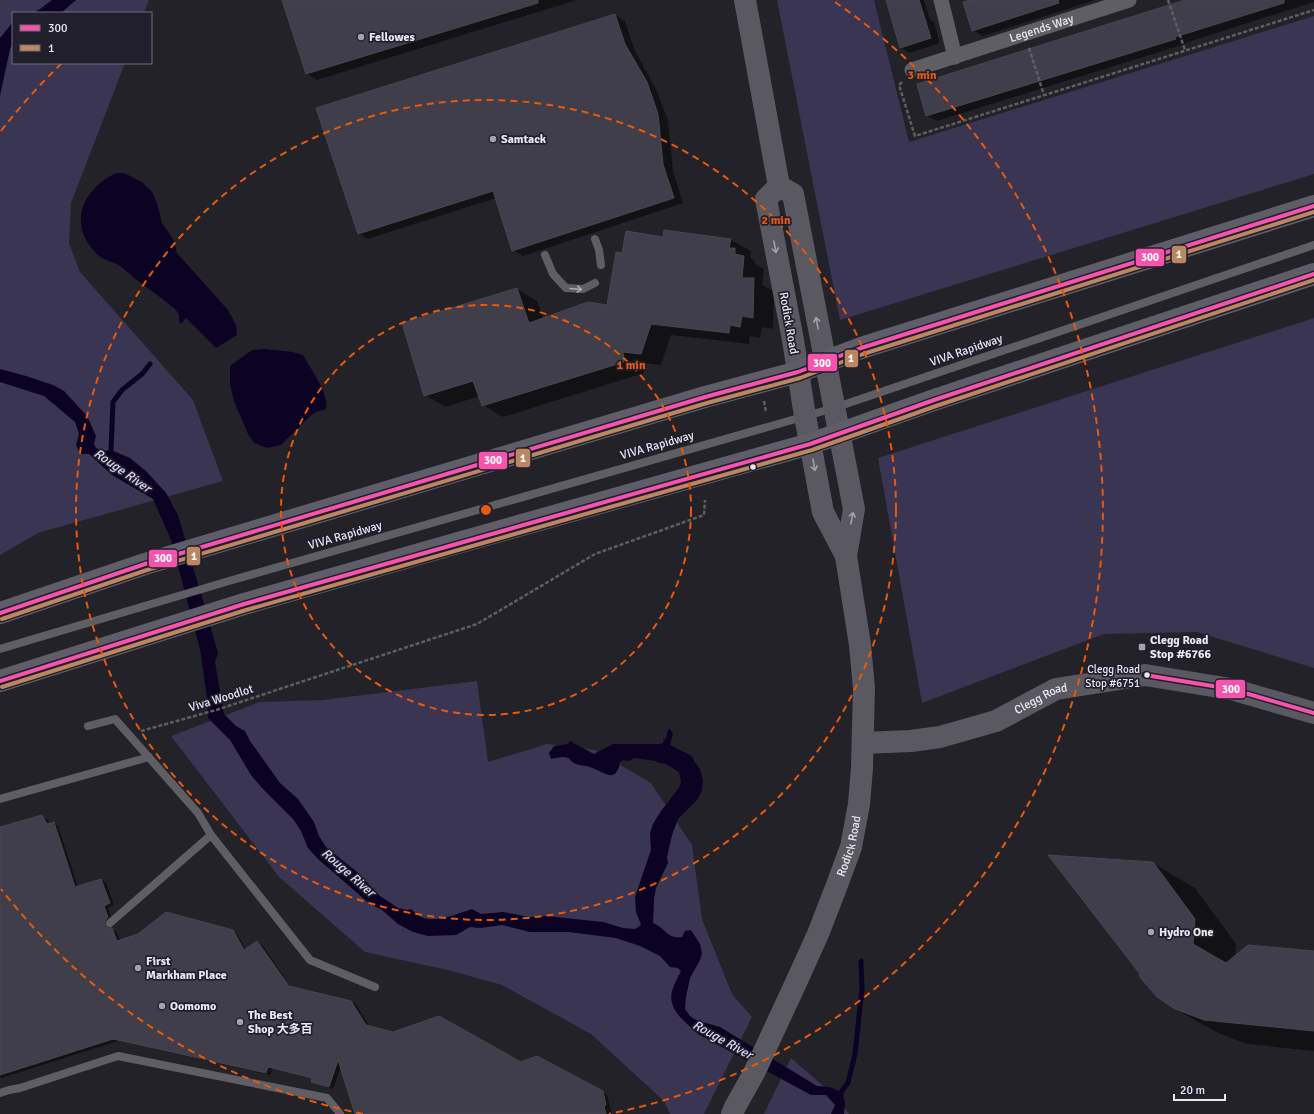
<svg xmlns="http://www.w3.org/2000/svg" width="1314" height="1114" font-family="Signika,'Noto Sans SC',sans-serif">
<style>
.green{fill:#393552}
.water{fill:#0c0324}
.shadow{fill:#0007}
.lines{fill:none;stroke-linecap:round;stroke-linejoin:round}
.stream{stroke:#0c0324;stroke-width:5}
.building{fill:#403e4b;stroke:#47474c}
.path{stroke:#5e5e62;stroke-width:2.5;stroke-dasharray:4 2;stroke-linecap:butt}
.lane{stroke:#5f5e64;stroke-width:8}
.street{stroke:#5f5e64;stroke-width:15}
.secondary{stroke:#5a5961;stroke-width:22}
.primary{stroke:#5f5e68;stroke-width:22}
.bus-1-casing{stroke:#211f2c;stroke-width:7}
.bus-2-casing{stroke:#211f2c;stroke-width:7}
.bus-1{stroke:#f653ac;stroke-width:4}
.bus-2{stroke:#bb8660;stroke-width:4}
.oneway{stroke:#a2a0a9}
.oneway2{stroke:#abaab2}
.ring{fill:none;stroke:#e8590c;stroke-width:2;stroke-dasharray:7 5}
.poi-dot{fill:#a4a3ab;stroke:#211f2c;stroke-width:1.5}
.bus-dot{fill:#e9e8f1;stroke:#211f2c;stroke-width:1.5}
.labels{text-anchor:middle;stroke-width:3.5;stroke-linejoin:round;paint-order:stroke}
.bus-label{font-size:11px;fill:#e9e8f1;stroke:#211f2c;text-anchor:end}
.street-label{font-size:12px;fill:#e9e8f1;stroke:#211f2c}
.poi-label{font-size:12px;font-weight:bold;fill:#e9e8f1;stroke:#211f2c;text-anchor:start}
.water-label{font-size:13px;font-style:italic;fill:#d9d6f5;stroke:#211f2c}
.centre{fill:#e8590c;stroke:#211f2c;stroke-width:2}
.ring-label{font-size:12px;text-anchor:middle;font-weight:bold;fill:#e8590c;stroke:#211f2c;stroke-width:3.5;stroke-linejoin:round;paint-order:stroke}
.line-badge{stroke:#211f2c;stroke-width:1.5}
.badge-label{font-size:11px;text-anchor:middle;font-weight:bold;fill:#fff}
</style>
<rect width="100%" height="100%" fill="#232229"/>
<path class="green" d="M0,0H149L144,13H13V63H125L71,203L69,243L80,272L193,400L223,481L38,533L0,555Z
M777,0H874L909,142L1314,16V174L840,320Z
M1314,318V668L1197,632L1104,634L922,703L878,458Z
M477,681L488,762L547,744L595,750L651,783L692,845L702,919L732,994L752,1017L704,1114H670L664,1101L591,1034L502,985L448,970L365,952L279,877L171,736L260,702L323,700Z
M791,1058L834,1095L849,1114H764Z"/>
<path class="water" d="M52,0H76L61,13H33L40,9Z
M13,22V43L10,49L0,96V38Z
M116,173H124L142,182L152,192L157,203L162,223L173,239L177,253L228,310L236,325L237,335L216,348L186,318L181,324L179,322V314L174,308C161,298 148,288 134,278C129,273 123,268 117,264C111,261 103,260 98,255C67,226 81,190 116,173Z
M264,349L293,352L303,355C310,368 330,395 326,409L316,412L311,415L281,445L267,448L254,443L248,434L234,401L230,384V366L252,350Z
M0,369L26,376L53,385L64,391L87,416L96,436L94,444L96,448L102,451L111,450L130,458L146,471L166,493L178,515L218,653L215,662L224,714L236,726L245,731L250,741L280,783L298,799L314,822L319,836L326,847L357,872L380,896L398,908L407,910L411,909C416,914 421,918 428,919C439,921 461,913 472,909L481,914L503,912L529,917L546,916L603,922L623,928L635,929L641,925L636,912L635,897L651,850L650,833L653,824L661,811L679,788L681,782L679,772L666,764L659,763L656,761L635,758L629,761L623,760L620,762C616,785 604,772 590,767C585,765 578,766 574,763C570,761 570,757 564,757C560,757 555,758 551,759L549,753L554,746L568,744L570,741L594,754L613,744H659L663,743L664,738L665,741L668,730L670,729L673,734L670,745L692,756L694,761L700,769L703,781L702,790L698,799L678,819L672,835L667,857L668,863L656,888L654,899L653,923C666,928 666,939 682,937L685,931L691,930L700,944L702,953L700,960L690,978L686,997L685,1009L690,1016L696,1020L720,1027L817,1086L830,1087L842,1093L845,1102L844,1114H831L835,1105L826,1095H811L698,1034C691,1028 686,1023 680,1017C665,999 672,989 681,971L678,968L670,967L660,956L640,946L616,938L568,932H530L502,925L480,928L470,927L456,935L428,936L413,932L398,924L382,910L370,904L318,859L308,848L301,831L293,819L261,787L251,775L230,740L208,718L207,698L200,649L171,540L153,499L112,475L89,454H80L76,445L79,434L75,422L44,396L0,382Z"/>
<path class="shadow" d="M283,0H577L317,80L307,74Z
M887,0H924L930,20L934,22L940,43L910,53L900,47Z
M974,0H1095L983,36L973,30Z
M1189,0H1314V2L1185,43V44L937,121L927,116Z
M615,15L625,21L635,51L656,89L668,120L673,171L683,203L523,256L513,250L496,198L368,239L358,233Z
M665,231L731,240L751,251L750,257L755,261V264L764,269L762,285L774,291L773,329L762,327L760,338L750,336L749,344L671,335L661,365L643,363L644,373L503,417L483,405L480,396L445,407L425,395L517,289L537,301L544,319L608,306L623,255L664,238Z
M42,816L47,819L50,824L54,823L58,826L78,887L101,880L106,882L114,905L108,908L112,920L109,924V928L117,932L120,941L232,931L237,934L246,950L257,942L262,945L292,988L351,1001L356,1004L370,1027L521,1063L602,1092L607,1095L612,1114H356L341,1067L333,1089L317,1084L312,1082L313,1079L273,1069L270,1075L118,1041L2,1078L0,1077V828Z
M1153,863L1195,888L1236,944L1235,957L1314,952V1051L1247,1044L1218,1033L1175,1009Z"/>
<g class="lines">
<path class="stream" d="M111,450L113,402L122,390L142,374L150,364
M841,1097V1092L848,1083L855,1054L862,989L861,961"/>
</g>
<path class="building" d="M282,0H538V3L306,74Z
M886,0H919L931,38L900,48Z
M971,0H1058L1059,3L972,31L963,2Z
M1185,0H1284V3L1175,37L1176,39L926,116L917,84Z
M615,14L625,44L647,82L658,114L663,164L674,198L512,251L493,191L358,234L316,108Z
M664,230L731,239L729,248H735V254L744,256L742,278H754L753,318L742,316L740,327L730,325L729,333L651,324L641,354L623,352L624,362L482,406L473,381L424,396L402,323L517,288L529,323L588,302L607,305L616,252L622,253L626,231L663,237Z
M42,815L47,824L54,822L75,887L101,879L110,903L104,906L108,917L105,921V924L108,928H112L117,941L138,934L166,912L233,930L244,950L257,941L289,986L351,1001L366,1025L393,1032L439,1016L521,1062L537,1056L603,1091L606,1105L604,1106L606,1114H355L338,1060L329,1087L311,1082L312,1078L268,1067L266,1073L113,1039L0,1075V827Z
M1048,855L1153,862L1195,919L1193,944L1226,963L1248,945L1314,951V1031L1204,1020L1175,1009L1157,997L1139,976L1140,974Z"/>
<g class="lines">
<path class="path" d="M1168,0L1185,50
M1029,48L1044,95
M902,82L899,85L915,136L1314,10
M764,401L766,413
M141,731L216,710L477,624L595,554L704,515L705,500"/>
<path class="lane" d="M595,239L599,250L601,265
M545,255L553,274L566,288L583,289L595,283
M0,649L229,581L834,408L1314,245
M88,726L115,719L198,813L211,835L110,923
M0,799L149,757
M211,835L310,960L375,987
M0,1093L9,1090L20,1088L118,1056L327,1098L338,1111L340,1114"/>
<g class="street">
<path d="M941,0L955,57"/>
<path id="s1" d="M912,70L1129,0"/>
</g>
<g class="secondary">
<path d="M745,0L779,186L793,194L854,509L846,556"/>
<path id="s2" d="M863,743L911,741L940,737L996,721L1056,689L1145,675L1231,689L1314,713"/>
<path id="s3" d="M732,1114L735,1107L754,1073L794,987L818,934L837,885L851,847L859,804L862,768L864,688L860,645L846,556L823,512L805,416L793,340L766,199L779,186"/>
</g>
<path class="primary" d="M0,613L145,564L222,541L705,397L798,372L861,348L1314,206
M0,681L244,604L465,541L810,444L934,400L1314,274"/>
<defs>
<path id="bus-1" d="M0,613L145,564L705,397L798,372L861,348L1314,206
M1145,675L1231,689L1314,713
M0,681L244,604L810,444L934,400L1314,274"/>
<path id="bus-2" d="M2,619L147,570L707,403L800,378L863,354L1314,212
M2,687L246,610L812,450L936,406L1314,280"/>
</defs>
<use href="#bus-1" class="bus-1-casing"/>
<use href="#bus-2" class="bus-2-casing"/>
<use href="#bus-1" class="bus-1"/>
<use href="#bus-2" class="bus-2"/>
</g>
<defs><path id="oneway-shaft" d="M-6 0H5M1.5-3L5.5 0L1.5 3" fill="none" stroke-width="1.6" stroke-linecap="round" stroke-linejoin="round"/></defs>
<g class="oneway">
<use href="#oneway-shaft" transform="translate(775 247) rotate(79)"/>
<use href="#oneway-shaft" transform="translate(817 323) rotate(-101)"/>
<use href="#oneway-shaft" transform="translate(814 465) rotate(80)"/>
<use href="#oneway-shaft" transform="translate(852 518) rotate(-80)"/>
</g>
<use class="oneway2" href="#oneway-shaft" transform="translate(576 289) rotate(5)"/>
<g class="ring">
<circle cx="486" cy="510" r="205"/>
<circle cx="486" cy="510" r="410"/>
<path d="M363 1114A616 616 0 0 1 1 889M1 131A616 616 0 0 1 62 63M835 2A616 616 0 0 1 609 1114"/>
</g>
<g class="poi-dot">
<circle cx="361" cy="37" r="4"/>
<circle cx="493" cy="139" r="4"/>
<rect x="1138" y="643" width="8" height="8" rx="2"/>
<circle cx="1151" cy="932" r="4"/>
<circle cx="138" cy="968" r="4"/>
<circle cx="162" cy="1006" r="4"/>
<circle cx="240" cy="1022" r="4"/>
</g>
<g class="bus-dot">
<circle cx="753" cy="467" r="3.5"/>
<circle cx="1147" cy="675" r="3.5"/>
</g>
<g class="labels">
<g class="bus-label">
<text x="1140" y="673">Clegg Road<tspan x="1140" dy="14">Stop #6751</tspan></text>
</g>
<g class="street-label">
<text dy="4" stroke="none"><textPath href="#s1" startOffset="136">Legends Way</textPath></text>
<text transform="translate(789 323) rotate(80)" y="4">Rodick Road</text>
<text transform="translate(966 350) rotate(-19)" y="4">VIVA Rapidway</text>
<text transform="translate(657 445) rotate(-16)" y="4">VIVA Rapidway</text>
<text transform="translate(345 535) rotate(-16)" y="4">VIVA Rapidway</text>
<text transform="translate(221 698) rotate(-17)" y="4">Viva Woodlot</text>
<text dy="4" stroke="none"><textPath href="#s2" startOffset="186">Clegg Road</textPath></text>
<text dy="4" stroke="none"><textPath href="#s3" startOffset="293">Rodick Road</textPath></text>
</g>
<g class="poi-label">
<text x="369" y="41">Fellowes</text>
<text x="501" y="143">Samtack</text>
<text x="1150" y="644">Clegg Road<tspan x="1150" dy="14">Stop #6766</tspan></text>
<text x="1159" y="936">Hydro One</text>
<text x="146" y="965">First<tspan x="146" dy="14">Markham Place</tspan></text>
<text x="170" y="1010">Oomomo</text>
<text x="248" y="1019">The Best<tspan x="248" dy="14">Shop 大多百</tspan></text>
</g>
<g class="water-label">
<text transform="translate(123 470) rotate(35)" y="5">Rouge River</text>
<text transform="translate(349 872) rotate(41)" y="5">Rouge River</text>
<text transform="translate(723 1039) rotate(29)" y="5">Rouge River</text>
</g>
</g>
<circle cx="486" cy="510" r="6" class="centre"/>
<g class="ring-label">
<text x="922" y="79">3 min</text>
<text x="776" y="224">2 min</text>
<text x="631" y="369">1 min</text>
</g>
<g class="line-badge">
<rect x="1171" y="245" width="16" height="19" rx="4" fill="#bb8660"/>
<rect x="1135" y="248" width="30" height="19" rx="4" fill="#f653ac"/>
<rect x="844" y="349" width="15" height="19" rx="4" fill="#bb8660"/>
<rect x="807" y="353" width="31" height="19" rx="4" fill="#f653ac"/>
<rect x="515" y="448" width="16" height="20" rx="4" fill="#bb8660"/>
<rect x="478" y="451" width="30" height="19" rx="4" fill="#f653ac"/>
<rect x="186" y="546" width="15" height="20" rx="4" fill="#bb8660"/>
<rect x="148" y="549" width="30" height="19" rx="4" fill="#f653ac"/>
<rect x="1215" y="679" width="31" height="20" rx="4" fill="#f653ac"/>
</g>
<g class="badge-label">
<text x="1179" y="258">1</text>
<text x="1150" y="261">300</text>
<text x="851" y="362">1</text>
<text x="822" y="367">300</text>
<text x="523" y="462">1</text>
<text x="493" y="464">300</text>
<text x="194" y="560">1</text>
<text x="163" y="562">300</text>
<text x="1231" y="693">300</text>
</g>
<rect x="12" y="12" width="140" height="52" fill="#211f2c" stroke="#716f7b"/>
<rect x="20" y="25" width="20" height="6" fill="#f653ac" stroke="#716f7b"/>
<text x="48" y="32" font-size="12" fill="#e9e8f1">300</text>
<rect x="20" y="45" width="20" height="6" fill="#bb8660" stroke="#716f7b"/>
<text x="48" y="52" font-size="12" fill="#e9e8f1">1</text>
<path d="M1174 1094v6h51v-6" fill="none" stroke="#e9e8f1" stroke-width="2"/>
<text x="1180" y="1094" font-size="12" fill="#e9e8f1" stroke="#211f2c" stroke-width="3" paint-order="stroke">20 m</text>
</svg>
